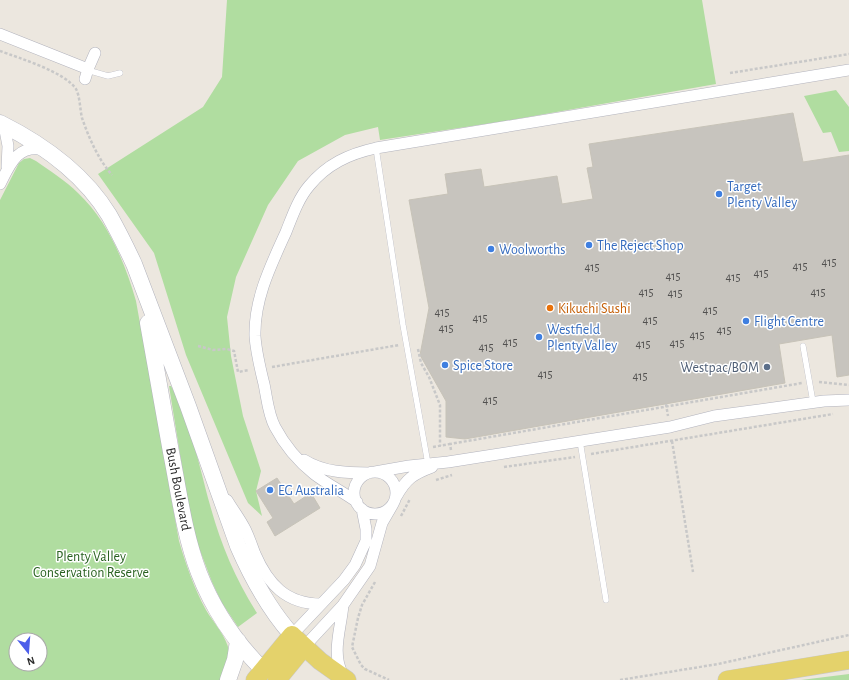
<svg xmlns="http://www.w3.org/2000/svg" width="849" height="680" font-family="'Alegreya Sans',sans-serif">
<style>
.green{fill:#b0dda0;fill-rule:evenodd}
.building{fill:#c7c4be;stroke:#c7c3b8}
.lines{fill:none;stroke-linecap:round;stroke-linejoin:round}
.lane-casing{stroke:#b2b3bd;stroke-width:6}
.street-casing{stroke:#b2b3bd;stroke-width:12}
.secondary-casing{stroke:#b2b3bd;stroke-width:17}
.primary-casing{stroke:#c8c8c8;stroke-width:19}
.path{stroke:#c8c8c8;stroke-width:2.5;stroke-dasharray:3 2;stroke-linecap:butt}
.lane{stroke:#fff;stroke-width:5.5}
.street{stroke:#fff;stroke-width:11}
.secondary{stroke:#fff;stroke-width:16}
.primary{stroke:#e4d26b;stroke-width:18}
.shop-dot{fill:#3f7fe0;stroke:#fff;stroke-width:1.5}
.food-dot{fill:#e8710a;stroke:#fff;stroke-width:1.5}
.service-dot{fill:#5c6f8a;stroke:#fff;stroke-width:1.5}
.labels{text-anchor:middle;stroke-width:3;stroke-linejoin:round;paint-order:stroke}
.number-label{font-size:12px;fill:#525150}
.shop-label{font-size:14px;fill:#366cbe;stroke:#fff;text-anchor:start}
.food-label{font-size:14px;fill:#c56008;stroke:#fff;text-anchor:start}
.service-label{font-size:14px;fill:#4e5e75;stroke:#fff;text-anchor:end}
.street-label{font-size:14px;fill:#2b2b2b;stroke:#fff}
.park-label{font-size:14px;fill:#296221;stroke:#fff}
</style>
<rect width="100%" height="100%" fill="#ece7df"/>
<path class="green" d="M227,0H702L716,84L511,120L380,140L378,127L345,135L298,161L268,205L236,277L227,317L231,356L243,416L261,471L256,491L262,516L248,503L186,355L154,253L98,174L203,107L222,77Z
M836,90L849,107V151L839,152L831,132L823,133L804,96Z
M30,158L36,161C50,171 66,181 78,193C108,221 125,263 136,301L179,541C186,565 194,588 206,610C213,622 227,637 229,651C231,660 224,671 221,680H0V200L19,163L24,159ZM16,640H40V664H16Z
M169,386H171C191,423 199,465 210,505C221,545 235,578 257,613L238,627L222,603L212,582L196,540L189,510Z
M849,674V680H801Z"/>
<path class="building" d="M793,113L803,162L849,155V375L837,377L832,335L779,344L785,383L465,439L446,437V401L420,355L429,308L409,200L448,194L445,174L481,169L484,187L557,176L562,204L593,199L587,168L593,167L589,144Z
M277,478L294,504L311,493L320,508L275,536L267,522L273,518L256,491Z"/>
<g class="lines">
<defs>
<path id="lane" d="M87,70L108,76L120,73
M376,148L403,325L428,464
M803,346L813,402
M580,441L606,600"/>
<path id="street" d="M0,34L88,69L85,79
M88,69L95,53
M4,125L8,146L7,167
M0,184C10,164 18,143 45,150
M304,460C323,472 346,473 369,473
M375,472L409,466L448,462L670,427L714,416L824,401L849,400
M354 493a21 21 0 1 1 42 0a21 21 0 1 1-42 0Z
M396,497C406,479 413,474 432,467
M227,500C233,510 240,519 245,529C249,537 252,546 255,554C268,584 286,604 321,604
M357,502C343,492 327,484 314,474C299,462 284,444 275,427C268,414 267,398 264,384C260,368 256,352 255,336C254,299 271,265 286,232C292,217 298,199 309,186C327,164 349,154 376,148L849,70
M343,605C341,629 331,653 343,675
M292,635L344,580L355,565L366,541V529L362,509
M304,647L343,605L370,566L382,523L393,504"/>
<path id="secondary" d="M0,123C42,144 84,174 109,215C118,231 126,247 134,264L188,406L238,546C252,578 268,608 292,635
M148,323C156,366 163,409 171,452C179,492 184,534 199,573C213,609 237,644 264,671
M228,680L235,660L238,641"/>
<path id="primary" d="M255,680L292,635L320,661L347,680
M277,680L304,647
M727,680L849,660"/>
</defs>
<use href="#lane" class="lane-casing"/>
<use href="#street" class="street-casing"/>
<use href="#secondary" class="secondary-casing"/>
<use href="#primary" class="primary-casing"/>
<path class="path" d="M0,51C19,58 65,72 76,89C80,96 80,110 82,118C89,138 98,159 112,175
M730,73L849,54
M198,346L213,350L227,349L234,351L238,372L249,370
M418,349L421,363L429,377L440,405V446
M272,367L399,345
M819,382L849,385
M666,404L668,416
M672,441L693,572
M433,447L450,444
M451,450L450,444L802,383
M591,454L833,414
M504,467L575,457
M436,480L452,475
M401,516L410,499
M375,582L362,605L358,618L352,647L361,665L365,669L389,680
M620,680L718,664L849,635"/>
<use href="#lane" class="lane"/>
<use href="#street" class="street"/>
<use href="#secondary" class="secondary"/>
<use href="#primary" class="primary"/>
</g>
<g class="shop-dot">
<circle cx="719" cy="194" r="4"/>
<circle cx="589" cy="245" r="4"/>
<circle cx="491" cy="249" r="4"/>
<circle cx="746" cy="321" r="4"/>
<circle cx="539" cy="337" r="4"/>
<circle cx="445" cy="365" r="4"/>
<circle cx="270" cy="490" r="4"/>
</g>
<circle class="food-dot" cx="550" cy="308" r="4"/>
<circle class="service-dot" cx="767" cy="367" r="4"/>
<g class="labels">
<g class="number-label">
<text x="829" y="266">415</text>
<text x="800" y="270">415</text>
<text x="592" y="271">415</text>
<text x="761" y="277">415</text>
<text x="673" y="280">415</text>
<text x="733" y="281">415</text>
<text x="646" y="296">415</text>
<text x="818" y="296">415</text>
<text x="675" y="297">415</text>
<text x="710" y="314">415</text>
<text x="442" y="316">415</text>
<text x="480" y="322">415</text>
<text x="650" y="324">415</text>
<text x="446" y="332">415</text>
<text x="724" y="334">415</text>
<text x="697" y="339">415</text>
<text x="510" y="346">415</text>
<text x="677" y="347">415</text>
<text x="643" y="348">415</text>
<text x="486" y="351">415</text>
<text x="545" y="378">415</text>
<text x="640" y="380">415</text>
<text x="490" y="404">415</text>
</g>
<g class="shop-label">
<text x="727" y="191">Target<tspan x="727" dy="16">Plenty Valley</tspan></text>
<text x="597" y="250">The Reject Shop</text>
<text x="499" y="254">Woolworths</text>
<text x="754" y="326">Flight Centre</text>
<text x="547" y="334">Westfield<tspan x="547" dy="16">Plenty Valley</tspan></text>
<text x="453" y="370">Spice Store</text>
<text x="278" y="495">EG Australia</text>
</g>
<g class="food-label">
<text x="558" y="313">Kikuchi Sushi</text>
</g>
<g class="service-label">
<text x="759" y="372">Westpac/BOM</text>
</g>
<g class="street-label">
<text transform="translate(179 489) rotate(79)" y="5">Bush Boulevard</text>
</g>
<g class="park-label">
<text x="91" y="561">Plenty Valley<tspan x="91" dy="16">Conservation Reserve</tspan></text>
</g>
</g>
<g transform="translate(28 652) rotate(163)"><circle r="19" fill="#ffffff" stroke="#aaaaaa"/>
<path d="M0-3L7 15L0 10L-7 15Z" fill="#4d5eea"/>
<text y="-6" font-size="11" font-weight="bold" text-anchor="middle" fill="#2b2b2b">N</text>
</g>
</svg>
